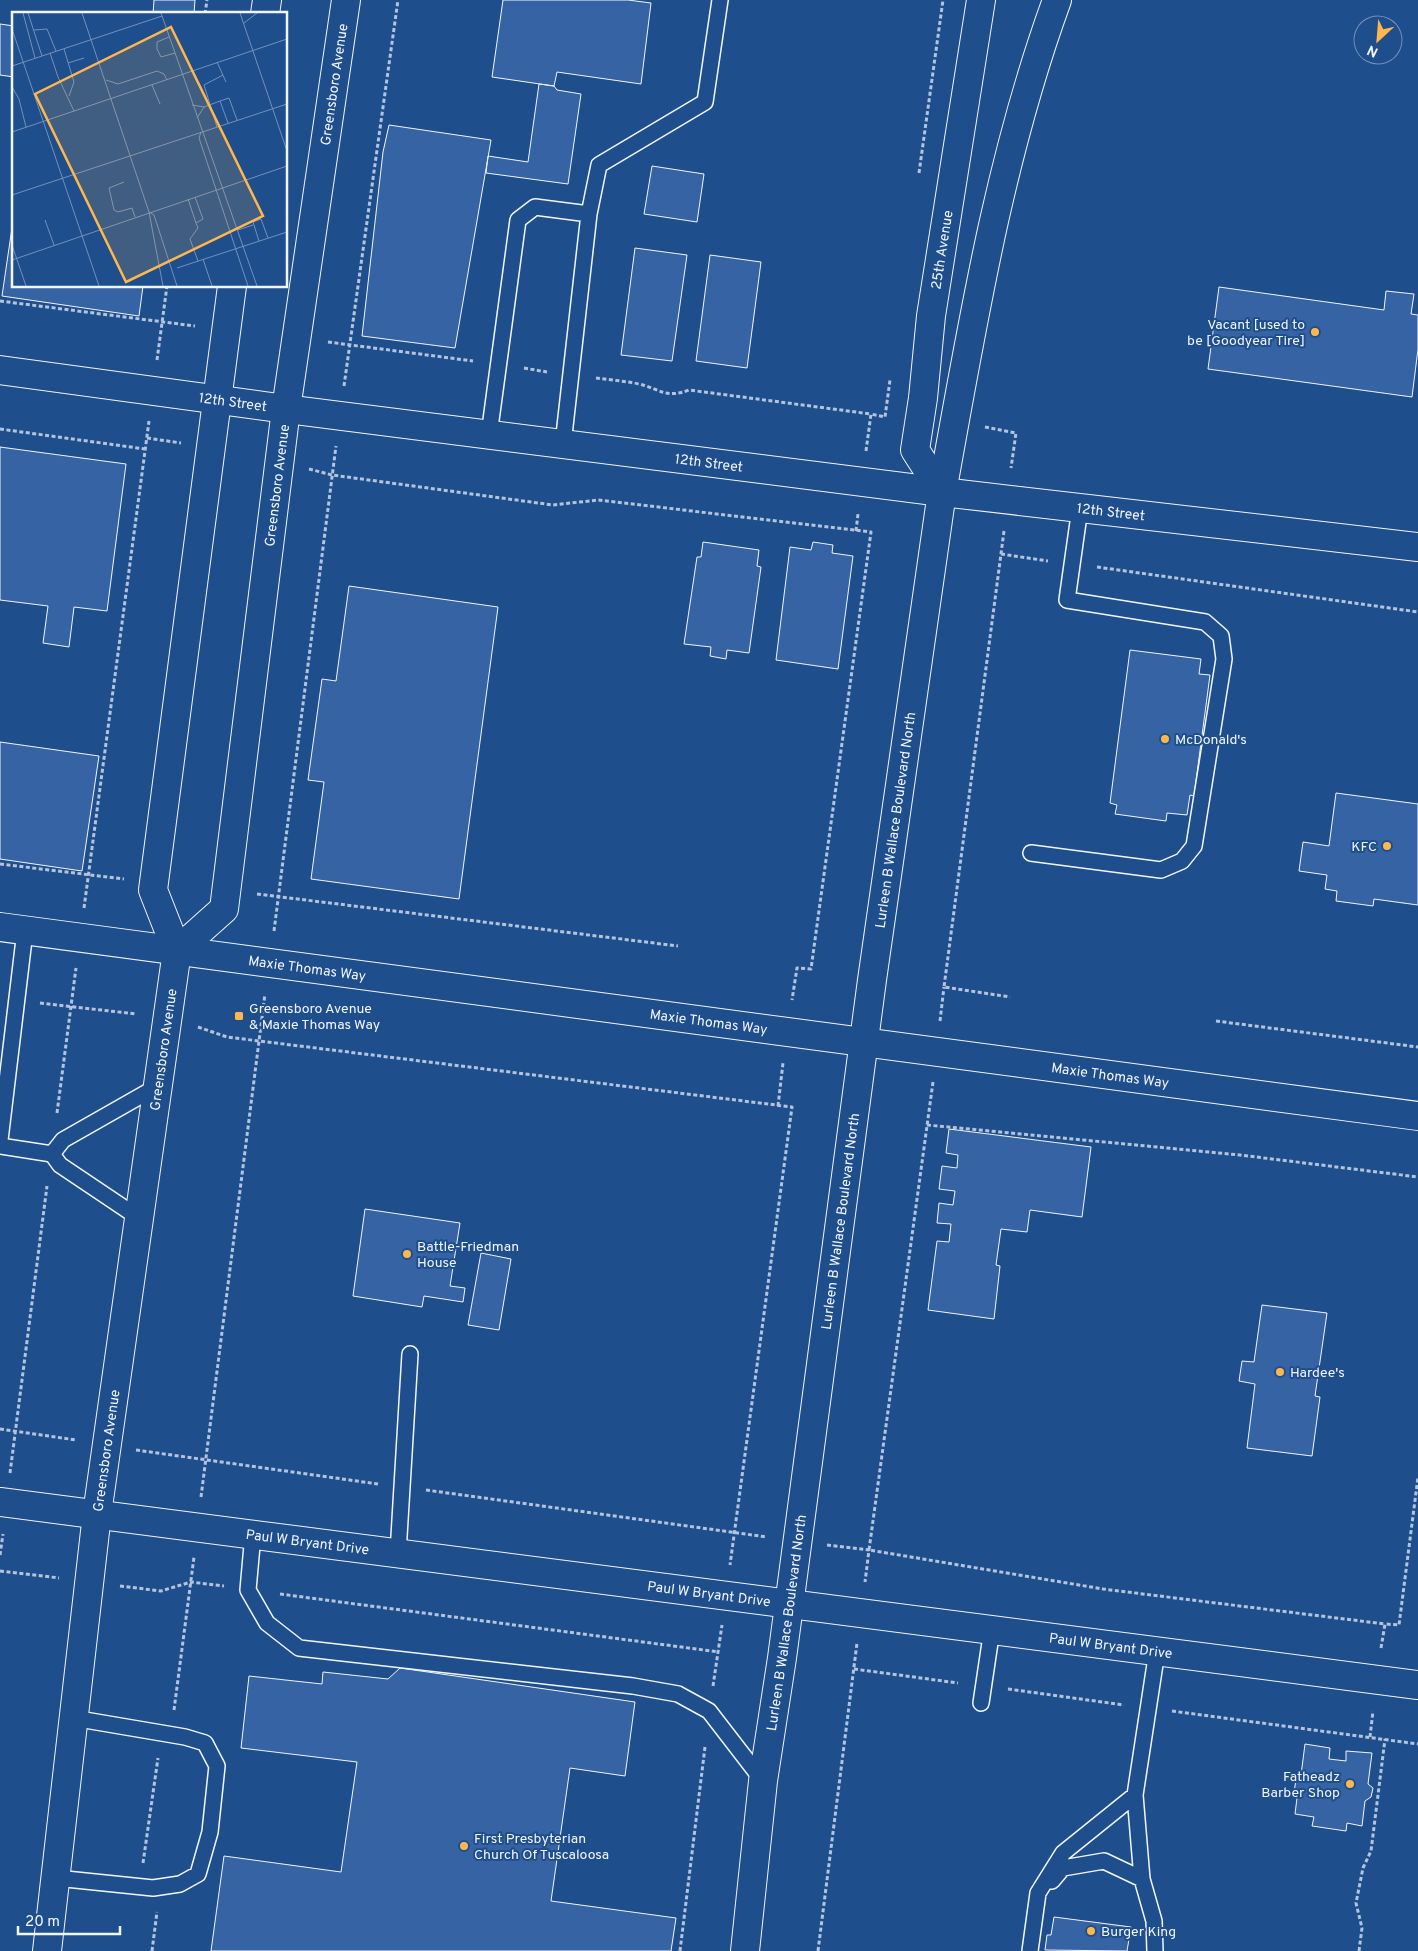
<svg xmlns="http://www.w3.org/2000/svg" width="1418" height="1951" font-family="Overpass,sans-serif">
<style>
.building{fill:#3563a3;stroke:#f2f6ff}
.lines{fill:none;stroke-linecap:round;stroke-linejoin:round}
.service-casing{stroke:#f2f6ff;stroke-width:18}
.minor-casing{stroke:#f2f6ff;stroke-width:30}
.tertiary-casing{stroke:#f2f6ff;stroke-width:30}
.secondary-casing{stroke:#f2f6ff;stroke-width:30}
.primary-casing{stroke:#f2f6ff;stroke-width:30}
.trunk-casing{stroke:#f2f6ff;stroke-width:30}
.motorway-casing{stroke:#f2f6ff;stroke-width:30}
.path{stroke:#b3c4dc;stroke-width:3;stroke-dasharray:4 2.5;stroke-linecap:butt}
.service{stroke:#1f4e8c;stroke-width:15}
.minor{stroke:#1f4e8c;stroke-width:28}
.tertiary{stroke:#1f4e8c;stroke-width:28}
.secondary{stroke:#1f4e8c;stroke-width:28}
.primary{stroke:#1f4e8c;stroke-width:28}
.trunk{stroke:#1f4e8c;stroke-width:28}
.motorway{stroke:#1f4e8c;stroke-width:28}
.poi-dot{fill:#ffb74d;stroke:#1f4e8c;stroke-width:2}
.labels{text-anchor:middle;stroke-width:4;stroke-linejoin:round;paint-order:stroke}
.street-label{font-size:14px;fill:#f2f6ff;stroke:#1f4e8c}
.poi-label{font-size:14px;fill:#f2f6ff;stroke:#1f4e8c;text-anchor:start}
.inset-road{fill:none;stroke:#7391ba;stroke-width:1}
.view{fill:#ffb74d;fill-opacity:0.15;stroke:#ffb74d;stroke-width:2.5}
.inset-edge{fill:none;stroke:#f2f6ff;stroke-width:2.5}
</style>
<rect width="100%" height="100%" fill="#1f4e8c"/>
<path class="building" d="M154,0H195L194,14H153Z
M503,0H628L651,3L641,84L557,72L554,86L492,77Z
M0,24L14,26V77L0,75Z
M539,84L554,86L557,90L581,94L568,184L486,173L488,156L528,162Z
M389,125L491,140L455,348L362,336L383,152Z
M652,166L704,174L697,222L644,214Z
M14,214V286H143L139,316L2,296Z
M635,248L687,255L672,361L621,355Z
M710,255L761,262L747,368L696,361Z
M1219,287L1384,310L1386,291L1414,294L1411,314L1418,315V349L1412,397L1208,369Z
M0,447L126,464L107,611L74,607L69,647L43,643L48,606L0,600Z
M703,542L759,550L757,566L761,567L749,653L727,650L726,659L710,656L711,647L684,644L697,557H701Z
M813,542L833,545L832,553L853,556L838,669L776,660L790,547L811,550Z
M349,586L498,607L459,899L311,879L324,782L308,780L322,679L336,681Z
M1130,650L1201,659L1199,674L1210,675L1194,796L1190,795L1187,815L1167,813L1166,821L1115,814L1117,805L1110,803Z
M0,742L99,756L82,871L0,859Z
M1336,793L1418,804V905L1374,899L1373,906L1336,901L1337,891L1325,889L1327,875L1299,871L1303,842L1329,846Z
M949,1129L1091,1147L1082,1217L1030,1210L1027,1232L1001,1229L996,1265L1000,1266L994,1319L928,1310L937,1241L949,1242L951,1224L937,1223L939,1203L953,1205L955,1191L939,1189L942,1166L957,1168L958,1155L946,1153Z
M365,1209L460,1223L450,1286L465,1288L463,1302L424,1296L422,1307L353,1296Z
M481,1253L511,1259L499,1330L468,1325Z
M1262,1305L1327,1313L1315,1396L1320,1397L1312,1456L1247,1448L1255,1384L1239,1381L1242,1361L1254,1362Z
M400,1668L635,1702L625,1776L570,1768L551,1901L676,1918L671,1951H211L224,1856L341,1872L357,1762L241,1748L249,1676L322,1684L323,1672L388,1679Z
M1305,1744L1330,1748L1329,1759L1346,1761V1751L1372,1753L1368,1784L1373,1788L1371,1797L1365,1801L1362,1826L1347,1823L1346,1831L1312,1826L1314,1817L1295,1814L1297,1798L1294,1792L1296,1780L1301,1775Z
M1054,1917L1131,1927L1127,1951L1045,1950L1047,1935H1051Z"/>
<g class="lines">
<defs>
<path id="service" d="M489,435L518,220L535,207L589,214L599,165L705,102L720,0
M563,444L589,214
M1031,853L1161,870L1182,861L1194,846L1224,659L1221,636L1205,622L1067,600L1080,508
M0,1140L25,931
M0,1146L52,1154
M139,1218L60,1165L52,1154L63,1140L158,1086
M253,1534L248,1590L267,1623L299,1648L633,1686L678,1694L709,1711L763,1781
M398,1553L410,1354
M981,1703L992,1629
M56,1878L153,1888L180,1884L198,1874L210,1832L217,1766L205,1743L185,1737L73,1718
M1052,1881L1063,1868L1104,1861L1142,1879
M1030,1951L1038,1893L1063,1853L1135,1795
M1155,1951L1154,1921L1142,1879L1135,1795L1157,1651"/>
<g id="minor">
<path id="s1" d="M0,370L286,409L942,492L1418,547"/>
<path id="s2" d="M0,927L1418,1116"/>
</g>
<g id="tertiary">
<path id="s3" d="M0,1502L1418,1685"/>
</g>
<g id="secondary">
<path d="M265,14L267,0"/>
<path id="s4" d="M177,951L224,909L286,409L346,0"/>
<path id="s5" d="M47,1951L97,1514L177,951L153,890L232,286"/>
</g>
<g id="primary">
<path id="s6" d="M942,492L915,450L923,398L931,316L981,0"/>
</g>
<g id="trunk">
<path id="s7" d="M745,1951L763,1781L782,1658L872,980L942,492"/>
</g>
<path id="motorway" d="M942,492C972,327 999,159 1057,0"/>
</defs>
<use href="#service" class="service-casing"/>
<use href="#minor" class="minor-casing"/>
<use href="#tertiary" class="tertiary-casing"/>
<use href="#secondary" class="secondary-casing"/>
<use href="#primary" class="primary-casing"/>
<use href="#trunk" class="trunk-casing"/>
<use href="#motorway" class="motorway-casing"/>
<path class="path" d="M205,14L207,0
M919,173L943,0
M0,301L195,326
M328,342L473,361
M157,360L167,286
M524,368L547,372
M596,378C610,380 625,381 639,384C660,389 666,399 689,390L871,414
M344,386L398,0
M985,427L1016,433L1011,468
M0,429L145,449
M147,438L181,443
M866,451L871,414L885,417L890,380
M309,469L332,475L553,505L598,500L871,532L811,969L797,968L792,1000
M856,531L858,514
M1004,531L944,987L1010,997
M1001,554L1048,561
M1097,567L1418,612
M0,864L124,879
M257,894L678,946
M84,908L149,421
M274,931L336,446
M40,1003L136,1014
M940,1021L944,987
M1216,1021L1418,1047
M198,1027L227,1037L792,1107L730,1565
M933,1082L869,1550L1103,1589L1385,1624
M778,1106L783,1063
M57,1113L76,968
M927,1125L1240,1155L1418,1177
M0,1429L76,1440
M136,1450L378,1484
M10,1473L47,1186
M426,1490L767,1537
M201,1497L265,994
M827,1545L869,1550L865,1582
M0,1555L3,1534
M0,1571L59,1578
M120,1586L161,1591L191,1582L224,1586
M280,1594L719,1652
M1381,1648L1385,1624L1399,1625L1418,1477
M854,1669L958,1683
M713,1686L722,1625
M1008,1689L1124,1705
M174,1710L194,1557
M1172,1711L1418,1744
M1370,1737L1373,1711
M143,1863L158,1758
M152,1951L157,1912
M680,1951L705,1747
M818,1951L857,1643
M1359,1951L1362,1928L1356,1903L1363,1868L1371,1851L1385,1739"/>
<use href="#service" class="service"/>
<use href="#minor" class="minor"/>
<use href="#tertiary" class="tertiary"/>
<use href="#secondary" class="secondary"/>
<use href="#primary" class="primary"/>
<use href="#trunk" class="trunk"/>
<use href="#motorway" class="motorway"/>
</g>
<g class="poi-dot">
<circle cx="1315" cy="332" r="5"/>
<circle cx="1165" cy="739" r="5"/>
<circle cx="1387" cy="846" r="5"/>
<rect x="234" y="1011" width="10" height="10" rx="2.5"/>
<circle cx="407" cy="1254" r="5"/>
<circle cx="1280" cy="1372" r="5"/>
<circle cx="1350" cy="1784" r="5"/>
<circle cx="464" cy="1846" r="5"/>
<circle cx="1091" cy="1931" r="5"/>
</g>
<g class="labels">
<g class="street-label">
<text dy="5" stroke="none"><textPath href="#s4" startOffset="895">Greensboro Avenue</textPath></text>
<text dy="5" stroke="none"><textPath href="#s6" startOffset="252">25th Avenue</textPath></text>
<text dy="5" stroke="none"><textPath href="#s1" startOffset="235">12th Street</textPath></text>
<text dy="5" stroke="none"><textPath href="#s1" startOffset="715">12th Street</textPath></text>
<text dy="5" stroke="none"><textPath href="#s4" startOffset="490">Greensboro Avenue</textPath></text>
<text dy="5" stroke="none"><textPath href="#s1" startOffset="1120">12th Street</textPath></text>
<text dy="5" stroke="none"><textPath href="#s7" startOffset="1141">Lurleen B Wallace Boulevard North</textPath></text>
<text dy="5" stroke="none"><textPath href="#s2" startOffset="310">Maxie Thomas Way</textPath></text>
<text dy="5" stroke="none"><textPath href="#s2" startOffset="715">Maxie Thomas Way</textPath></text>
<text dy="5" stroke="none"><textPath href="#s5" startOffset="909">Greensboro Avenue</textPath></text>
<text dy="5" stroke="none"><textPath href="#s2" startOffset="1120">Maxie Thomas Way</textPath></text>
<text dy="5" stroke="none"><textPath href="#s7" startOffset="736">Lurleen B Wallace Boulevard North</textPath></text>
<text dy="5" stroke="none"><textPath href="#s5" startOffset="504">Greensboro Avenue</textPath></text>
<text dy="5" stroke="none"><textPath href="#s3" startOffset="310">Paul W Bryant Drive</textPath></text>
<text dy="5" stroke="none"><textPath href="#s3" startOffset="715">Paul W Bryant Drive</textPath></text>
<text dy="5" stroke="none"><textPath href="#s7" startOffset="331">Lurleen B Wallace Boulevard North</textPath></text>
<text dy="5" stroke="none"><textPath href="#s3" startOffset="1120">Paul W Bryant Drive</textPath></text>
</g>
<g class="poi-label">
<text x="1305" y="329" text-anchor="end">Vacant [used to<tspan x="1305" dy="16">be [Goodyear Tire]</tspan></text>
<text x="1175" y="744">McDonald's</text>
<text x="1377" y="851" text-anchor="end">KFC</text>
<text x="249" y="1013">Greensboro Avenue<tspan x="249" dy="16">&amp; Maxie Thomas Way</tspan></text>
<text x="417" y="1251">Battle-Friedman<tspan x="417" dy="16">House</tspan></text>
<text x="1290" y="1377">Hardee's</text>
<text x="1340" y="1781" text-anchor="end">Fatheadz<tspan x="1340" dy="16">Barber Shop</tspan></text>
<text x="474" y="1843">First Presbyterian<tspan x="474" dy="16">Church Of Tuscaloosa</tspan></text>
<text x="1101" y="1936">Burger King</text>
</g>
</g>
<g transform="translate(12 12)">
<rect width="275" height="275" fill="#1f4e8c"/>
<path class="inset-road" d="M11,1L23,46M16,1L30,44M70,1L137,200L151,274M149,1L245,274M228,1L275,139M232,11L245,1M0,17L87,274M22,18L35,17L44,39M157,25L145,30V37L149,45L163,41M52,37L62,70L57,84M38,41L46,65L62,99M205,50L214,70M56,51L72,46M0,54L150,4M94,68L106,72L145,59L152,62L155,68M140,73L148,92M0,75L7,87L14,115M208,89L217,86L225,108M180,93L192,95L185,106M192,95L208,89L216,111M205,115L192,73L211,63M0,120L275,27M189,120L187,126L236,274M112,170L97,176L102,198L106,200L120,196L123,205M0,183L275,92M183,185L191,207L184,211L186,216L178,227L186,249M176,187L184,211M137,200L142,203L165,274M33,208L42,233M226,218L241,213M247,229L241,210L249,207L256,226M0,233L14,274M191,247L200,274M0,248L275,154M165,256L275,220"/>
<path class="view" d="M159,15L251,204L114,270L23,82Z"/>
<rect width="275" height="275" class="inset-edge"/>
</g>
<g transform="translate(1378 40) rotate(206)"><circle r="24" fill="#1f4e8c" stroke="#7391ba"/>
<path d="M0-4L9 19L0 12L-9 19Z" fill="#ffb74d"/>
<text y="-8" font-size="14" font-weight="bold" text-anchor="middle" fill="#f2f6ff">N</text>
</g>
<path d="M18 1926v8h102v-8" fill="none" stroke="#f2f6ff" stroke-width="2.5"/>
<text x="25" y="1926" font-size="15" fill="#f2f6ff" stroke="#1f4e8c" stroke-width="4" paint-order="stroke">20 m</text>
</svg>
